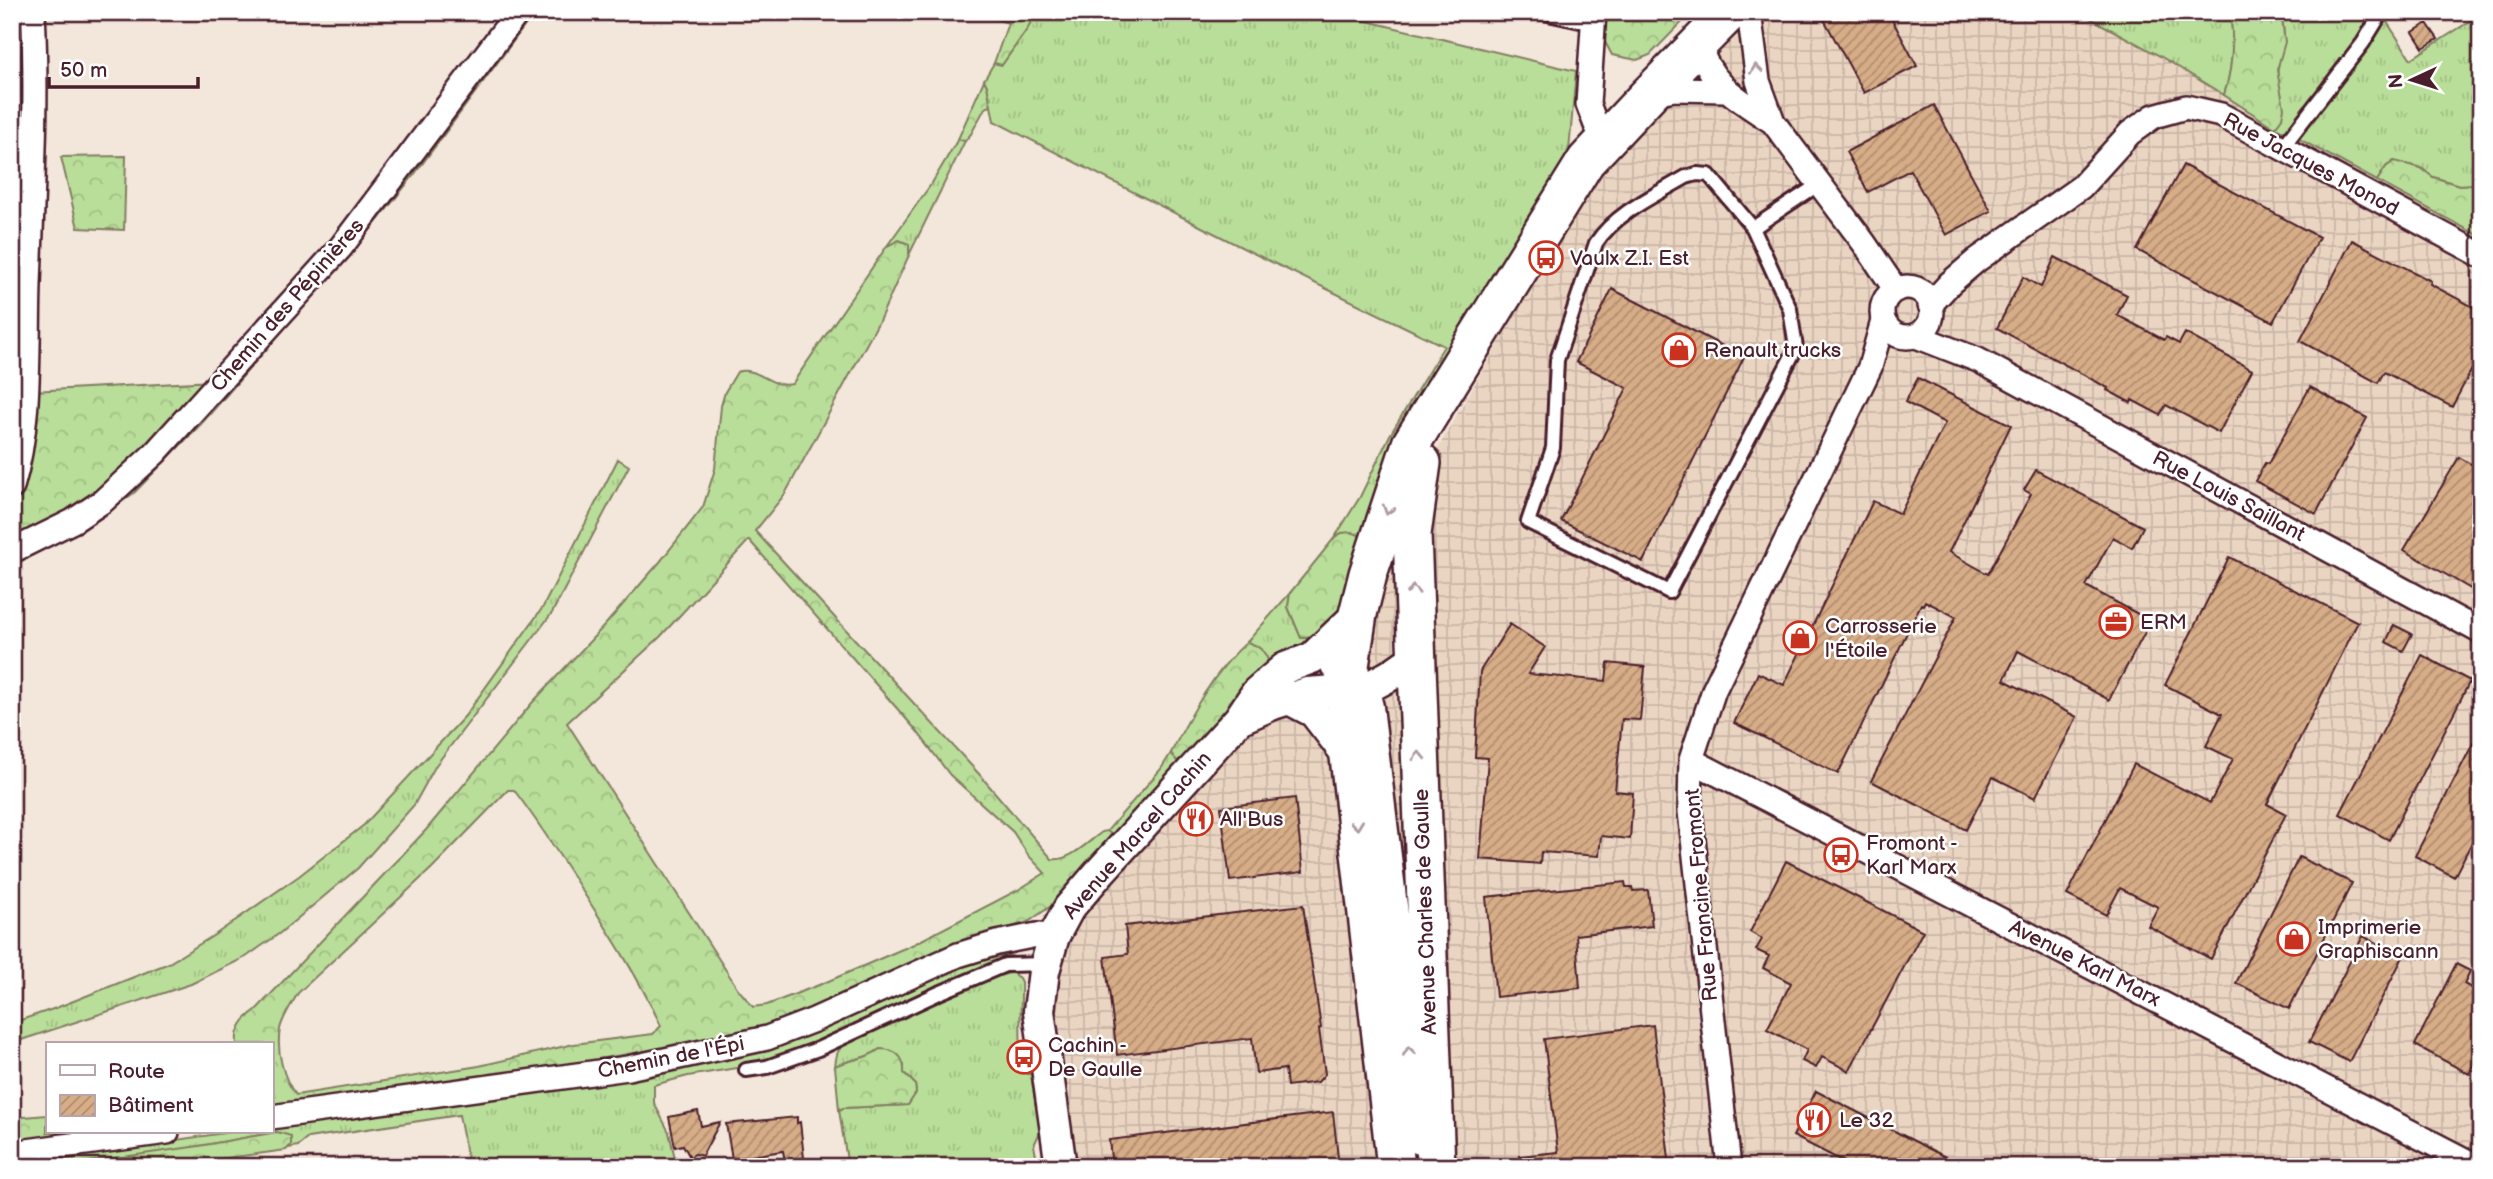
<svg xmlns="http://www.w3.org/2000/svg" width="2493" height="1179" font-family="'Balsamiq Sans',sans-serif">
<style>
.industrial{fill:url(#industrial-grid)}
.grass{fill:url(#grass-tufts);stroke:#827e62;stroke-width:2}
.forest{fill:url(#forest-crowns);stroke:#827e62;stroke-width:2;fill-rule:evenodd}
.building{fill:url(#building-hatch);stroke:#4a1f2b;stroke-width:2}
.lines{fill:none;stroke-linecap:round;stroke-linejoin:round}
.service-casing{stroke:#4a1f2b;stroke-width:18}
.minor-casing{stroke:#4a1f2b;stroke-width:28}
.tertiary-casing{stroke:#4a1f2b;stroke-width:35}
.primary-casing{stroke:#4a1f2b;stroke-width:42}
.service{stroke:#fff;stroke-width:12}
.minor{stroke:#fff;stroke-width:23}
.tertiary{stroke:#fff;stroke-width:30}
.primary{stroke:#fff;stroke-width:37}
.oneway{stroke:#ae9aa0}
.labels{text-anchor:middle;stroke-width:5;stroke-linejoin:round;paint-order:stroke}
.street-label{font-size:21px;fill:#4a1f2b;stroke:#fff}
.poi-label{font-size:21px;fill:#4a1f2b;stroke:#fff;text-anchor:start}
</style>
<defs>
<pattern id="industrial-grid" width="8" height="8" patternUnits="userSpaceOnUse" patternTransform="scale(1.75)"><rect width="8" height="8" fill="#ead5c2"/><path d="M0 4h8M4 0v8" fill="none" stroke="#cab6a7"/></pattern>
<pattern id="grass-tufts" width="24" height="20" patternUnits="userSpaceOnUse" patternTransform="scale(1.75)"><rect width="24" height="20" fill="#b9de99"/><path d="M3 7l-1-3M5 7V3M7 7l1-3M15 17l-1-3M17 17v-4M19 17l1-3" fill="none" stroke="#a1be84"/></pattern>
<pattern id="forest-crowns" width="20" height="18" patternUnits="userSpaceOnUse" patternTransform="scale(1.75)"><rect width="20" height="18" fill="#b9de99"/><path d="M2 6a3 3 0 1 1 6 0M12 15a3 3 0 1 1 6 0" fill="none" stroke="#a1be84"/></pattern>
<pattern id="building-hatch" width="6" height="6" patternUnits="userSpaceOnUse" patternTransform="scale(1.75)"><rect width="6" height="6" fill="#d6ad87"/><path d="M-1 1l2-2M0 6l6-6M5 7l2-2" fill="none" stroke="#b08c6f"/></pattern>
</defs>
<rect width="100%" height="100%" fill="#f3e6db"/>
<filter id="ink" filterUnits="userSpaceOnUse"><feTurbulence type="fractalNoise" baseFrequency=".0143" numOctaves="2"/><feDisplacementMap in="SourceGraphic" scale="14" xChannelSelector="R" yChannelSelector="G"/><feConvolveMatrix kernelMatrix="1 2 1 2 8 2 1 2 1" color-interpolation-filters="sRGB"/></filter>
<g filter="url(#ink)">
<path class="industrial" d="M1757,12H2079L2160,56L2275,128L2341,160L2481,237V1167H1077L1052,991L1086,902L1256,725L1348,634L1445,435L1592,183L1720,46Z"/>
<path class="grass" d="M21,12H23L15,407H12V18Z
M523,12H535L414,175L367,234L203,422L135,492L95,522L12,566V557L129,485Z
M1035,12H1329L1576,71L1569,151L1456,339L1360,567L1342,533L1335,537L1360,497L1390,435L1444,346L1251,252L994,121L987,86L984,80L994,63L1002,64L1028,28Z
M2079,12H2239L2231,20C2234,46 2232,70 2224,95L2160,56Z
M2280,12H2378L2306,109L2284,132L2275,128C2293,100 2274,93 2278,68C2281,45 2288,37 2280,12Z
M2481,14V184L2459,185L2433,177L2421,168L2394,161L2386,167L2377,181L2299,139L2321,104L2385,19L2411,59Z
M958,139L965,141L909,255L908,244L887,246L932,183Z
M618,459L629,466L552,613L436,765L414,805L358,868L280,933L246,957L191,984L12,1043V1023L56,1008L169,963L216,934L299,876L364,825L465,716L543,607Z
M1290,593L1288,607L1301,638H1308L1311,643L1270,668L1257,646L1247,642Z
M1171,753L1177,761L1187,756L1109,844L1107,831L1161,769Z
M1000,953L1011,956L826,1042L767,1063L688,1076L654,1085V1103L669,1132L677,1167H469L459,1115L308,1138L298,1146L288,1148L291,1145L277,1132C193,1147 98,1167 12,1167V1164L231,1132H271V1125L623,1072Z
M1012,973L1019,978L1021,982C1022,1013 1016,1043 1027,1074H1031L1040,1132L1034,1145L1038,1167H848L839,1110L843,1108L908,1105L916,1092L915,1084L904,1073V1064L880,1049C865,1060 851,1059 835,1066C836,1061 836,1054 839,1050C853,1033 988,975 1012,973Z"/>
<path class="forest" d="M976,12H1035L1028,28L1002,65L994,63L1008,23Z
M1605,12H1692L1650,55L1637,60L1612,55L1605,42Z
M2239,12L2281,13L2285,42L2277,70L2284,108L2282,118L2275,128L2224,95C2232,70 2234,46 2231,20Z
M984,80L987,86L991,106L985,108L971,134L965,141L958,139Z
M126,156L124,230L78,228L61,157Z
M2394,161L2421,168L2433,177L2459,185L2481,184V237L2377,181L2386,167Z
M899,240L909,244V255L879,321L785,494L755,531L979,774L1052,859C1069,862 1089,841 1102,832L1107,831L1111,834L1109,844L1051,906L1028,922L982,936L774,1029L523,1072L271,1107V1044H237C235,1028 244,1018 256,1010L426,830L532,703L605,625L659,563L703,507L715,469L721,406L725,392L737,372C757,365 771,389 792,384L887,246ZM749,540L916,730L950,775L1013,832L1028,855L1045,873L1018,890L914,944L824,983L767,1005L753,1007L738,989L567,723L660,637ZM508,790H514C539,823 561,857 583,892C611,935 640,980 661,1026L653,1034L574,1044L479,1066L296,1095C283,1079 276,1050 280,1029C283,1016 292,1004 298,993L432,868Z
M215,381L112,488L15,540L12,535V517L23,479L32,391Z
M1351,532L1359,535C1360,546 1362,559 1359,569C1351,594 1330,636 1301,638L1288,607L1290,593L1335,537L1342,533Z
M1247,642C1262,647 1267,653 1270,668L1195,743L1187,756L1177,761L1171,753C1191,714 1214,671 1247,642Z
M880,1049C896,1049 905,1057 904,1073L915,1084L916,1093L908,1105L843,1108L839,1110L835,1066C851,1059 865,1060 880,1049Z
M47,1115V1132H120L12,1147V1118Z
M277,1132L291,1136V1145L286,1150L161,1167H53L199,1146Z"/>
<path class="building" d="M1820,12H1888L1917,66L1864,93Z
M2427,23L2438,39L2423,48L2413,32Z
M1934,105L1991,211L1946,235L1910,170L1868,192L1846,152Z
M2183,165L2319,237L2273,322L2137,250Z
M2352,240L2431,281L2430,284L2481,311V352L2452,407L2384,372L2378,383L2300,341Z
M2055,257L2127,295L2117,315L2164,340L2166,337L2179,344L2185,333L2252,370L2219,433L2166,405L2160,415L2132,400L2131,403L2107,390L2108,388L1997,328L2023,277L2041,287Z
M1612,289L1744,357L1643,562L1561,521L1627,388L1576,362Z
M1918,378L2011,425L1949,552L1988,574L2031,494L2024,490L2036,470L2143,527L2132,548L2113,537L2086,586L2151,621L2109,700L2018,651L2004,680L2077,717L2035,798L1993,777L1966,830L1871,781L1956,617L1925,601L1923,605L1921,604L1838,774L1734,723L1758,673L1784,685L1873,501L1900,514L1945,423L1905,402Z
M2310,387L2367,418L2316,514L2255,481L2265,463L2268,464Z
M2459,457L2481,470V595L2404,550Z
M2229,557L2358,622L2267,804L2286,814L2211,959L2148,926L2158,907L2120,888L2106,915L2067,895L2134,764L2210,803L2233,759L2206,746L2222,714L2165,685Z
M1510,624L1545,647L1528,674L1606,681L1608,663L1645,667L1640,720L1622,719L1615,791L1633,793L1630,839L1601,836L1599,856L1541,852L1540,864L1480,859L1488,758L1475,757L1480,671Z
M2394,625L2412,634L2403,651L2386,642Z
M2422,655L2470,681L2389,840L2340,814Z
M2481,728V825L2454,877L2415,856Z
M1295,798L1303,872L1230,881L1221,807Z
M2299,857L2352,883L2289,1009L2236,983Z
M1786,861L1923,931L1849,1071L1822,1057L1816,1068L1802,1061L1807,1050L1767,1029L1791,983L1763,968L1769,956L1756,950L1762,939L1750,932Z
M1625,882L1626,887H1632L1633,891L1648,890L1652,926L1576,935L1580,988L1496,997L1486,897Z
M1303,905L1321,1028L1319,1029L1325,1074L1318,1082L1287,1086L1285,1069L1256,1073L1252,1038L1117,1055L1105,957L1128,954L1125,926Z
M2363,936L2403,957L2349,1062L2309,1042Z
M2456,964L2470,971L2464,984L2481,993V1051L2469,1074L2415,1045Z
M1653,1025L1670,1167H1521L1520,1156L1558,1152L1544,1039Z
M1816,1091L1965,1167H1854L1793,1136Z
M698,1111L701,1126L720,1122L702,1156L695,1154L690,1157L683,1145L675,1147L669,1117Z
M1333,1112L1339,1167H1112L1109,1140Z
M797,1117V1123L800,1122L805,1167H786L783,1151L732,1159L726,1124Z"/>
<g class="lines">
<defs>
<path id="service" d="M1539,12L1594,24
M2282,148L2363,43L2382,12
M1697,174L1709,175L1753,228L1790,309L1796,348L1669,592L1528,522L1553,448L1557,360L1596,243C1617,212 1654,196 1686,177Z
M1753,228L1819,184
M746,1070L767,1067L818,1049L939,993L1005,965L1045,964"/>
<path id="minor" d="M1594,12L1588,104L1596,125L1605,138
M1749,12L1758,81L1773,122L1864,243L1896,290
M1699,43C1708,84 1741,101 1773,122
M1649,94L1674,89L1725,90
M1882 312a25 25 0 1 1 50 0a25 25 0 1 1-50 0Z
M1930,305L1950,283L1977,260L2081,187L2130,133L2154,116L2186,107L2221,115L2481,255
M1916,336L1978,360L2481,632
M12,487C31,423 27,352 29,285C32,195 38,103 33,12
M12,551L73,521L103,501L155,453L341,247L518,12
M1691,760L2478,1167
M271,1117L628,1068L767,1038L814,1020L958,955L997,943L1037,935L1054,936
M12,1153L167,1132
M1729,1167L1690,811L1691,760L1714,690L1870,367L1883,321"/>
<path id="tertiary" d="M1336,665C1358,672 1363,685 1368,707L1420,1139
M1289,699L1314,712L1349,757
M1239,719L1273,704L1307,693L1365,689L1389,676L1415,658
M1061,1167L1039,1011L1044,971L1054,936L1069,908L1099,873L1239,719L1257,692L1285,668L1312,658L1358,614"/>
<path id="primary" d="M1422,463L1412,534L1436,1167
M1396,1167L1349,757L1346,692L1358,614L1368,574L1411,444L1586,161L1649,94L1730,12"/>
</defs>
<use href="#service" class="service-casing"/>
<use href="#minor" class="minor-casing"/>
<use href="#tertiary" class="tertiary-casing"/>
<use href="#primary" class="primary-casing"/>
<use href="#service" class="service"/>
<use href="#minor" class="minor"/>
<use href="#tertiary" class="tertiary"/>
<use href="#primary" class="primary"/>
</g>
<defs><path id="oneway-chevron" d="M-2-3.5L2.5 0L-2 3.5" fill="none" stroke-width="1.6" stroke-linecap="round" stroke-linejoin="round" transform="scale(1.75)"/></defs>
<g class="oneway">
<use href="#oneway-chevron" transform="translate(1756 69) rotate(-97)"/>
<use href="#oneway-chevron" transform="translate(1388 510) rotate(107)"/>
<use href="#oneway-chevron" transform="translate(1413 590) rotate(-91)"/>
<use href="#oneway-chevron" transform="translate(1419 756) rotate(-92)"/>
<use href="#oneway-chevron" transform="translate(1357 825) rotate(83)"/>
<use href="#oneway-chevron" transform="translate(1409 1051) rotate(-97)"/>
</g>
</g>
<defs>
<symbol id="bus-ring" viewBox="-11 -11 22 22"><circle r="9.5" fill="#fff" stroke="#c8321e" stroke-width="1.5"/><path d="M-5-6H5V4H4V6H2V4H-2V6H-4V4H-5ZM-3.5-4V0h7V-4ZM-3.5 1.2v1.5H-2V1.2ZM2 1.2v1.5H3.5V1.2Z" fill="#c8321e"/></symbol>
<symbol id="shop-ring" viewBox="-11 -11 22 22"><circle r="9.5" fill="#fff" stroke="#c8321e" stroke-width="1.5"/><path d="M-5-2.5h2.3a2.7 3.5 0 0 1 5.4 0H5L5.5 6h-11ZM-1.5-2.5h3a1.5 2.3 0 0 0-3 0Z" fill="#c8321e"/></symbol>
<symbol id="office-ring" viewBox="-11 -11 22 22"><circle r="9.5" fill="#fff" stroke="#c8321e" stroke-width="1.5"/><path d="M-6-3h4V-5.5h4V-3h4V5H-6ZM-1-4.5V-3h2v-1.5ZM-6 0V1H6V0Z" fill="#c8321e"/></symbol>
<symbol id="restaurant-ring" viewBox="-11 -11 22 22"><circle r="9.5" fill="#fff" stroke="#c8321e" stroke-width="1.5"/><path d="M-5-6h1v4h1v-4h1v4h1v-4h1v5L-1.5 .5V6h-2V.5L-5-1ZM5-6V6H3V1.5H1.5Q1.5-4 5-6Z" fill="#c8321e"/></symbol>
</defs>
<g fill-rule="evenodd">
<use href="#bus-ring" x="1527" y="239" width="38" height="38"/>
<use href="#shop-ring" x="1660" y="331" width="38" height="38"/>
<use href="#office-ring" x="2097" y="603" width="38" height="38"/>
<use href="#shop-ring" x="1781" y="619" width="38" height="38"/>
<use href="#restaurant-ring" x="1177" y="800" width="38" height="38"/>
<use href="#bus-ring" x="1822" y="836" width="38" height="38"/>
<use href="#shop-ring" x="2275" y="920" width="38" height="38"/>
<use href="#bus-ring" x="1005" y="1038" width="38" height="38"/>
<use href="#restaurant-ring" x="1795" y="1101" width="38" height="38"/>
</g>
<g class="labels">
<g class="street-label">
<text transform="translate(2311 164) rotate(28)" y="7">Rue Jacques Monod</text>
<text transform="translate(287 305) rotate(-49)" y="7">Chemin des Pépinières</text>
<text transform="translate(2229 496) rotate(28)" y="7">Rue Louis Saillant</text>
<text transform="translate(1137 835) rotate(-49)" y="7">Avenue Marcel Cachin</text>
<text transform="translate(1701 895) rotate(-95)" y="7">Rue Francine Fromont</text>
<text transform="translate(1425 912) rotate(-92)" y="7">Avenue Charles de Gaulle</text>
<text transform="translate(2085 963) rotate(27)" y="7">Avenue Karl Marx</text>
<text transform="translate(671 1057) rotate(-11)" y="7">Chemin de l'Épi</text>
</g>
<g class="poi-label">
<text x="1570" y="265">Vaulx Z.I. Est</text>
<text x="1704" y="357">Renault trucks</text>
<text x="2140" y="629">ERM</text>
<text x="1825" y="633">Carrosserie<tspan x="1825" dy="24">l'Étoile</tspan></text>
<text x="1220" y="826">All'Bus</text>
<text x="1866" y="850">Fromont -<tspan x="1866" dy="24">Karl Marx</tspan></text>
<text x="2318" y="934">Imprimerie<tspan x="2318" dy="24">Graphiscann</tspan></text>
<text x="1048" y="1052">Cachin -<tspan x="1048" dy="24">De Gaulle</tspan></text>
<text x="1839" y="1127">Le 32</text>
</g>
</g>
<rect width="2493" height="1179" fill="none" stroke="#fff" stroke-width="42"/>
<rect x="21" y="21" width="2451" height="1137" fill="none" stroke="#4a1f2b" stroke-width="2.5" filter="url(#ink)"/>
<rect x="46" y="1042" width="228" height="91" fill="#ffffff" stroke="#b7a5aa" stroke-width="2"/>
<rect x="60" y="1065" width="35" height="10" fill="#ffffff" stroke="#b7a5aa" stroke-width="2"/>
<text x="108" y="1078" font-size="21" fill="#4a1f2b">Route</text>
<rect x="60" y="1095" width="35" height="21" fill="url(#building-hatch)" stroke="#b7a5aa" stroke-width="2"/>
<text x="108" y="1112" font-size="21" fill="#4a1f2b">Bâtiment</text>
<g transform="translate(2412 80) rotate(266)" stroke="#ffffff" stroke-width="5" paint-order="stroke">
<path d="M0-5L12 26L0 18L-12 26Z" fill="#4a1f2b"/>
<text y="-10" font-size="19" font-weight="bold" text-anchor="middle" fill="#4a1f2b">N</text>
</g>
<path d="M49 77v10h149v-10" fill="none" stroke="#4a1f2b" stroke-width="3.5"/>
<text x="60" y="77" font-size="21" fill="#4a1f2b" stroke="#ffffff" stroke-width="5" paint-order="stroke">50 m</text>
</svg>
